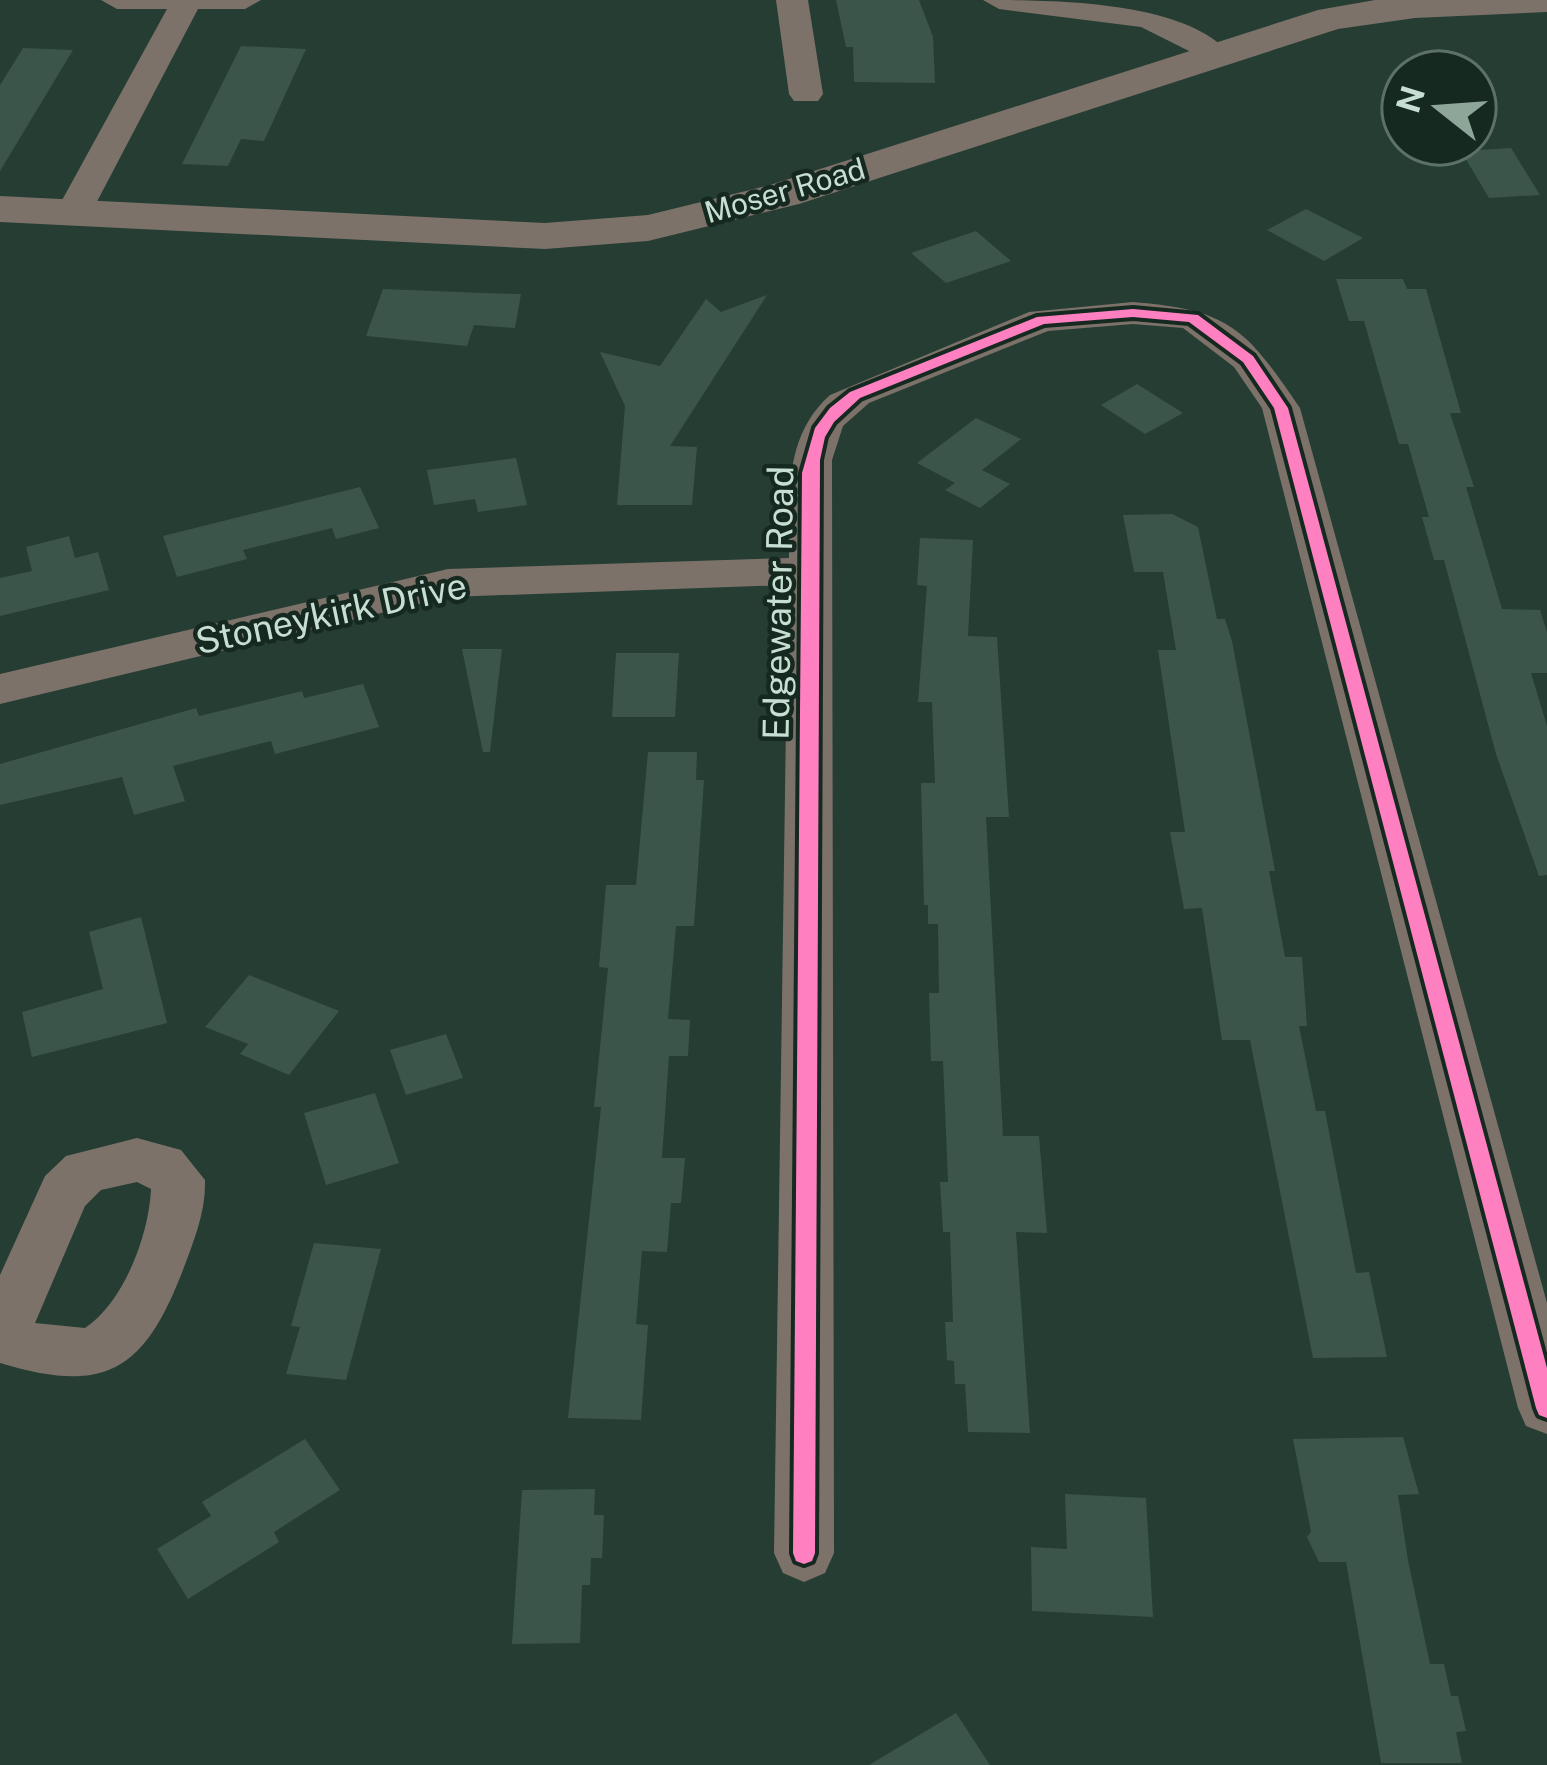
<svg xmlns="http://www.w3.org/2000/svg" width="1547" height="1765" font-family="'Public Sans',sans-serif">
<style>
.building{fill:#3c554b}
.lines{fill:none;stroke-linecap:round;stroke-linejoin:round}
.minor{fill:#7d726a;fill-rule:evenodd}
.tertiary{fill:#7d726a;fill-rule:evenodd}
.cycleway-casing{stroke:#162920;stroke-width:8}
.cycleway{fill:#ff80c0;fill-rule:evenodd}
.labels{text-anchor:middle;stroke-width:9;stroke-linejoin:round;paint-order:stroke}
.far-street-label{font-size:30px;fill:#c7ded2;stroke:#162920}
.street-label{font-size:36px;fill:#c7ded2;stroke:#162920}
</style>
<rect width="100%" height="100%" fill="#253d33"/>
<path class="building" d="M836,0H919L933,37L935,83L854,82L853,47H846Z
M241,46L306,49L264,141L241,139L228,166L182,164Z
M23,48L73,50L0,171V85Z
M1511,148L1540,195L1489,198L1461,151Z
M1306,209L1363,238L1324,261L1267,230Z
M976,231L1011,261L946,283L911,253Z
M1336,279H1403L1407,289H1426L1461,413H1450L1474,487H1466L1502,609L1540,610L1547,632V673H1531L1547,726V875L1539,876L1496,754L1444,560H1434L1422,517H1429L1408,444H1399L1364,321H1349Z
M383,289L483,293L521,294L515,328L474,325L467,346L366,336Z
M767,295L670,446L697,447L692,505H617L625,406L600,352L660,366L706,299L721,312Z
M1137,384L1183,413L1145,434L1101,405Z
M976,418L1021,439L982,470L1010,484L980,508L945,490L955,483L917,463Z
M516,458L527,505L478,512L475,499L434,505L427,470Z
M360,487L379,528L336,539L332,528L243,550L247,559L177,577L163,536Z
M1172,514L1198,527L1217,619H1225L1232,641L1275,871H1269L1285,957H1302L1307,1026H1299L1316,1111H1325L1356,1273L1369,1272L1387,1357L1313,1358L1250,1040H1222L1202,908L1184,909L1170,832H1185L1158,650H1176L1163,572H1134L1123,515Z
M69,536L75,558L98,552L109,590L0,616V578L32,571L26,547Z
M920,538L973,540L968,636L997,637L1009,817H986L1003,1136H1039L1047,1233L1016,1232L1030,1433L968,1432L965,1384H955L954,1361L947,1360L945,1322H953L950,1232H943L940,1182H948L943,1061H931L929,993H939L938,924H928V905H924L921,783H935L932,702H918L927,586L917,585Z
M462,649H502L490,752H483Z
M616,653H679L675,717H612Z
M363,684L379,727L275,754L271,741L173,766L185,801L134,815L122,777L0,805V764L196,708L199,716L302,691L304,698Z
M648,752H697L696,780H704L694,926H676L668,1019L690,1020L688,1056H669L662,1158H685L681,1203H671L667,1252L642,1251L636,1324L648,1325L641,1420L568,1418L601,1107H594L608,968L599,967L606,885H636Z
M141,917L167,1023L32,1057L22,1012L103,989L89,932Z
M249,975L339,1011L289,1075L240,1054L248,1044L205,1027Z
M446,1034L463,1078L406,1095L390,1050Z
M375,1093L399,1163L326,1185L304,1113Z
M314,1243L381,1249L346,1380L286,1374L300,1327L291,1326Z
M1403,1437L1419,1494L1398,1495L1408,1560L1430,1664H1444L1451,1696H1458L1466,1731L1456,1732L1462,1763H1381L1346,1562H1319L1307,1537L1311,1532L1293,1439Z
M305,1439L340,1490L274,1532L279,1542L188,1599L157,1549L211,1516L202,1502Z
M595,1489L594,1515H604L602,1558H591L590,1585H582L580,1643L512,1644L522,1490Z
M1065,1494L1146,1498L1153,1617L1032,1611L1031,1547L1067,1549Z
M956,1713L990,1765H869Z"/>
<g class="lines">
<path class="minor" d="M101,0H261L245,9H198L91,213L73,224L55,213L167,9H117Z
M776,0H808L823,94L818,101H794L789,94Z
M983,0C1051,0 1183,0 1229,53L1213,63L1141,27L999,9Z
M1133,302C1231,310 1246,329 1300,408L1547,1303V1434L1526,1426L1518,1408L1262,408L1234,367L1183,328L1133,324L1048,331L869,403L843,426L832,460L834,1553L825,1573L804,1582L783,1573L774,1553L788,585L448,597L0,704V674L448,569L789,558C790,499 782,438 830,395L1029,312Z
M137,1138L181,1150L205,1180C206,1212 194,1240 183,1270C144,1371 106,1395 0,1363V1275L45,1176L66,1156ZM137,1182L151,1189C149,1235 124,1302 85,1328L35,1323L85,1206L101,1190Z"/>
<path class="tertiary" d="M1375,0H1547V12L1415,18L1338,29L799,204L648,241L545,249L0,222V196L545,223L648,215L770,185L1318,10Z"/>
<defs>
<path id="cycleway" d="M1133,309L1198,315L1253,356L1288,408L1547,1368V1418L1539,1415L1536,1408L1274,408L1243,362L1189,322L1133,317L1044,324L860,398L834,422L825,437L820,460L815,1553L812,1561L804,1564L796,1561L793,1553L802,473L815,428L830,408L850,392L1037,317Z"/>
</defs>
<use href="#cycleway" class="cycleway-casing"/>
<use href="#cycleway" class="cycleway"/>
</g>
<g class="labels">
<g class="far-street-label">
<text transform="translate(785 191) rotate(-16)" y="10">Moser Road</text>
</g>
<g class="street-label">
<text transform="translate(778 603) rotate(-89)" y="13">Edgewater Road</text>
<text transform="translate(331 613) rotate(-12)" y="13">Stoneykirk Drive</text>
</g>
</g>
<g transform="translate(1439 108) rotate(287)"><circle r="57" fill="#162920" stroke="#5d7167" stroke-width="3"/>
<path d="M0-9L21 45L0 30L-21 45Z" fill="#8ea69a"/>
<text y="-18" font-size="33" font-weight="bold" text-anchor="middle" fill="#c7ded2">N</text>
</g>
</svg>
